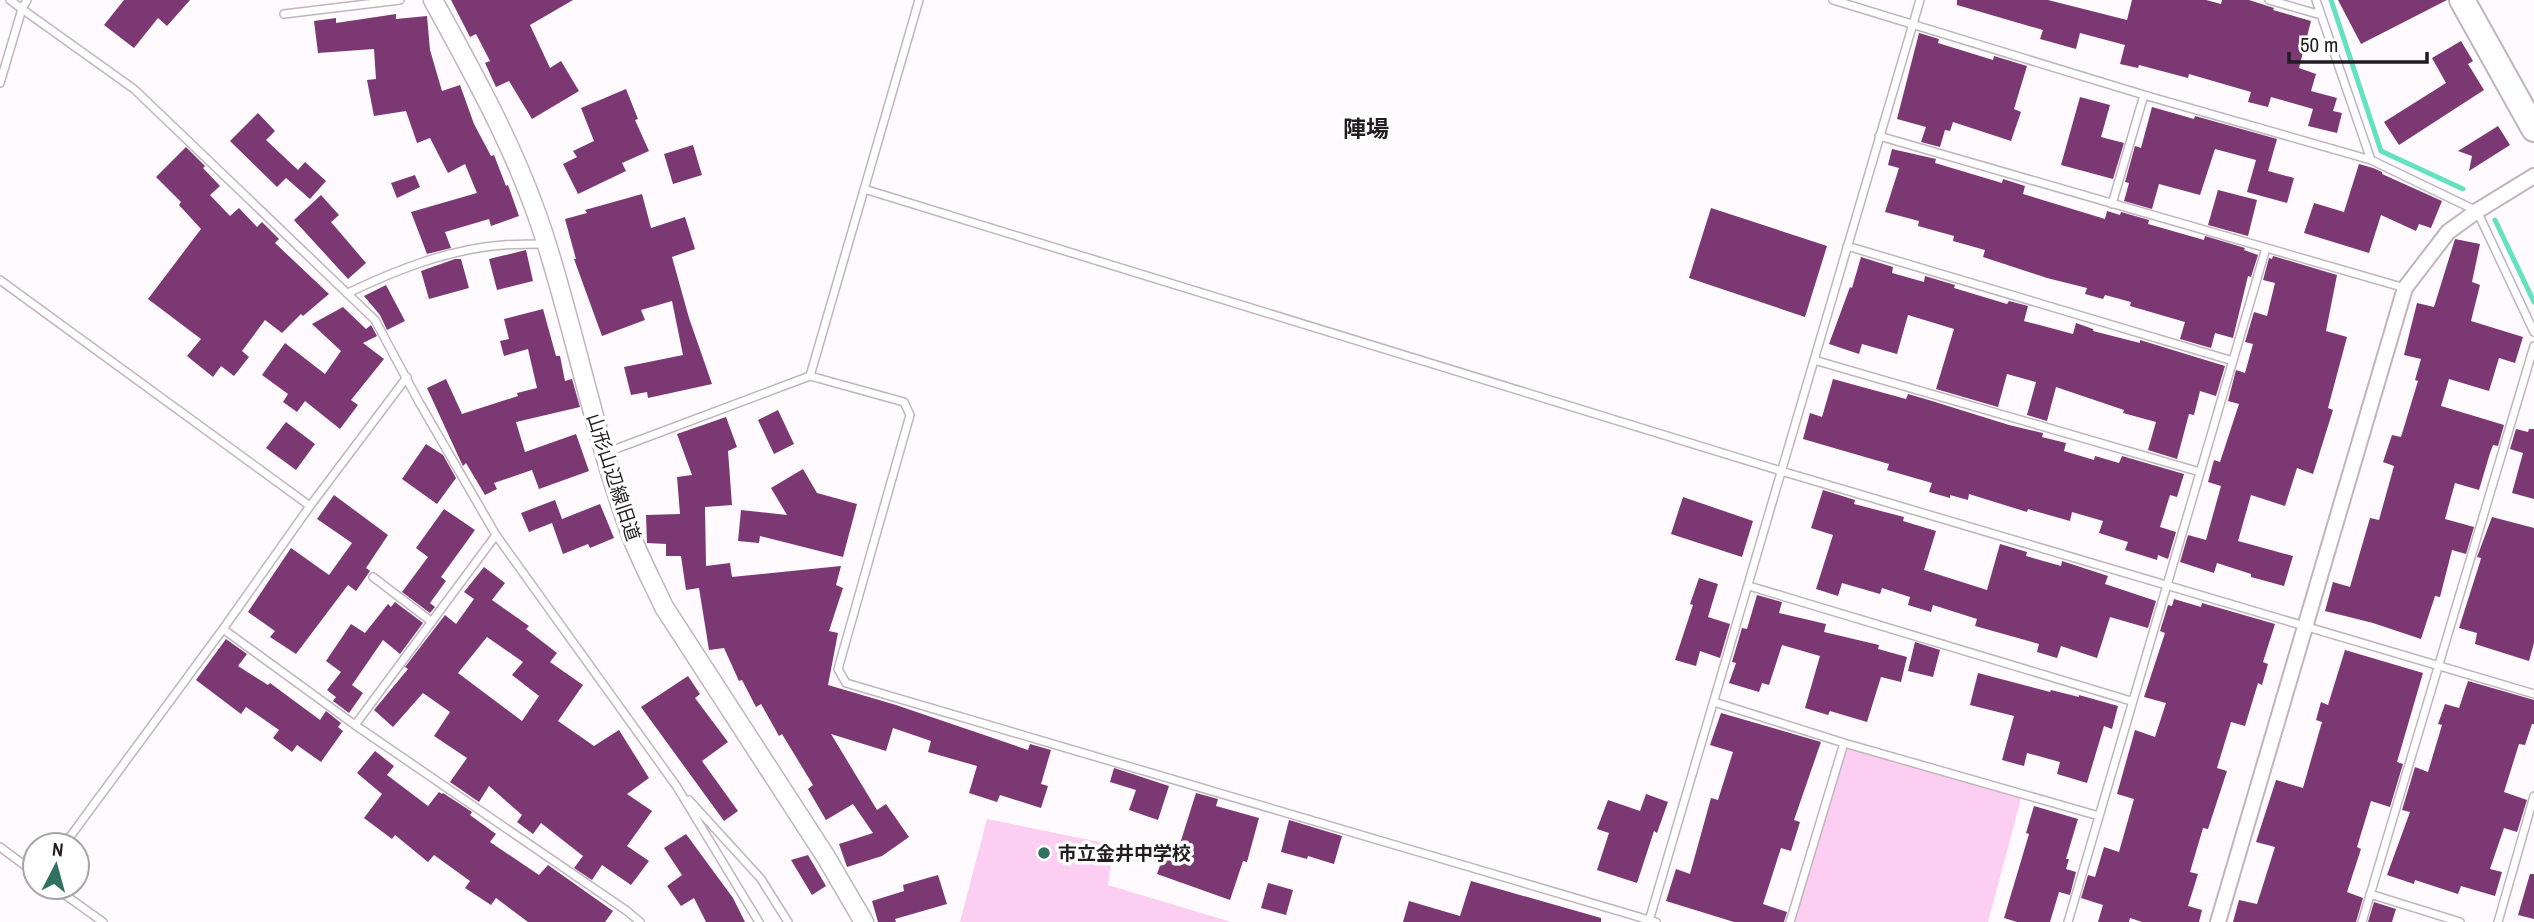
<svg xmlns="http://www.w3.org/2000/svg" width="2534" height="922" font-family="'Archivo Narrow','Noto Sans JP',sans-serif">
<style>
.green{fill:#fbcef2}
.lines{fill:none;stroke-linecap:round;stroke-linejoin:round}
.stream{stroke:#64e1be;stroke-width:5}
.building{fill:#7c3873;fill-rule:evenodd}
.service-casing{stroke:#c0b5bd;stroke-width:10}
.minor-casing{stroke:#c0b5bd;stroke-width:18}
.tertiary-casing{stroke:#c0b5bd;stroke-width:21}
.trunk-casing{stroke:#c0b5bd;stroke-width:28}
.service{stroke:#fff;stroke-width:7}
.minor{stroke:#fff;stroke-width:14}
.tertiary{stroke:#fff;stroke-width:18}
.trunk{stroke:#fff;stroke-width:24}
.poi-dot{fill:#31715f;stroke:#fff;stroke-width:2.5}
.labels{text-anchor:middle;stroke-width:7;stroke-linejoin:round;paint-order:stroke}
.street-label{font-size:19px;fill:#211d20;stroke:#fff}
.poi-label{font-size:19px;font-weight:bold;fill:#211d20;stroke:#fff;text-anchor:start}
.quarter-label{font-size:23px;font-weight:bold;fill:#211d20;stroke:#fff}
</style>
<rect width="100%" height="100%" fill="#fefafd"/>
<path class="green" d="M1844,743L2022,795L1988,922H1790Z
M987,819L1114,845L1108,885L1231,922H960Z"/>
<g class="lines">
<path class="stream" d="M2331,0L2381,151L2463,189
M2495,220L2534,302"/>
</g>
<path class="building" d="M124,0H190L167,26L158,18L134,48L104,25Z
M451,0H573L530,25L550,68L561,61L579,91L532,119L509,81L496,87L485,63L490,61L476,34L470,37Z
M1957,0H2048L2127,20L2132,0H2206L2221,4L2222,0H2249L2274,8L2273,10L2311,21L2299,68L2316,74L2311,91L2337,98L2333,111L2342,113L2337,133L2308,126L2313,109L2271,97L2268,107L2248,102L2251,92L2189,74L2188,78L2139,65L2138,68L2120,64L2125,45L2080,33L2076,49L2040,39L2043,30L1957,5Z
M2338,0H2447L2361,44Z
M396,14V19L427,16L430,50L442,91L460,85L474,124L491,156L494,155L506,186L508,185L519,216L491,226L489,219L445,232L451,248L427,254L411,212L477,193L465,164L448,173L430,138L417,143L406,111L374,116L367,80L376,79L374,49L318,53L314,21L336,18V23Z
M1919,33L1939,39L1938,43L1993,60L1994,56L2027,66L2014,109L2021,112L2011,141L1953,122L1950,131L1945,130L1940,147L1921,142L1926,127L1897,119Z
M2461,41L2473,61L2468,64L2484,90L2399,145L2384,122L2446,83L2432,58Z
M626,89L638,119L635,120L649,151L622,163L626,171L578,194L563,164L577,157L573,151L594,141L581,108Z
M2080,97L2110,105L2101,137L2124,143L2113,179L2061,165Z
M2152,107L2194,119L2195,116L2277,139L2268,171L2294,178L2287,203L2247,192L2256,160L2215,149L2200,195L2159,184L2152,209L2124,201L2129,183L2125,182L2135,146L2141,148Z
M258,113L275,131L266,140L298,170L305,162L326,181L310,199L286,178L277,187L230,141Z
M2498,126L2510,145L2469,171L2472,156L2458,151Z
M693,145L702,175L673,184L664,154Z
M186,147L205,166L203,168L220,186L210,195L230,216L239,208L257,227L262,222L279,239L275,243L329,294L303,316L301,314L282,333L265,320L242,351L249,357L234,376L221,366L213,377L187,356L201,339L148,299L201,229L179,205L181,202L156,177Z
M1892,149L1936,159L1935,163L2002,183L2003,179L2025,186L2023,194L2105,219L2107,211L2120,215L2121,212L2149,220L2148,224L2204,240L2205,236L2245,248L2244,250L2258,255L2251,277L2248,276L2233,338L2215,333L2211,348L2180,339L2185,322L2130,306L2131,302L2105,295L2103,299L2085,294L2087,288L2047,278L1983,257L1985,250L1953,241L1954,236L1918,226L1919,221L1885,212L1899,168L1888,165Z
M2359,164L2373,168L2382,172V174L2442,201L2431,228L2419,224L2416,231L2381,215L2369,253L2304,233L2314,203L2344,212Z
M415,175L420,187L397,198L391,183Z
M2218,190L2257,200L2248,236L2208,225Z
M642,194L651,228L685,217L695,249L672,257L689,318L712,384L648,398L647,392L631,395L624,367L683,355L672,301L641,310L645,320L602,336L574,259H576L565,219L587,213L585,210Z
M321,195L339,215L331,222L366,263L348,279L294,220Z
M1711,208L1827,246L1805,317L1689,278Z
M2455,239L2480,244L2472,282L2480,285L2471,321L2523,337L2515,363L2499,358L2489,391L2449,379L2441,406L2504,425L2498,446L2493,445L2490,453L2479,490L2455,483L2445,519L2474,527L2466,554L2452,550L2440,597L2435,596L2421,639L2373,623L2325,611L2333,582L2350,587L2370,518L2379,520L2394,466L2383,462L2392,435L2401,437L2418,381L2415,380L2421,359L2404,355L2417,303L2434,307Z
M526,250L533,281L497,290L489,259Z
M2273,256L2337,275L2326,331L2347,337L2328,408L2333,410L2313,474L2297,468L2285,506L2251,495L2238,541L2293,556L2284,586L2251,577V574L2217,563L2214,573L2180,562L2188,535L2206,540L2221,486L2208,482L2214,460L2220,462L2239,404L2228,401L2236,370L2245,373L2253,344L2245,342L2254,312L2267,316L2275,283L2263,280L2269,258L2272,259Z
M1861,257L1893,267L1892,273L1924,282L1925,276L1955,285L1954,288L2007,304L2009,301L2028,306L2024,321L2073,334L2076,323L2093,329V331L2140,343V340L2225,366L2216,396L2200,391L2194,415L2189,414L2177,459L2148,450L2156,422L2123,413L2124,410L2056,387L2047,421L2027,415L2036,382L2007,374L1998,407L1936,389L1954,329L1908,315L1897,354L1862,344L1859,354L1829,344L1850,287L1852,288Z
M455,259H461L469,288L429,299L421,271Z
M386,285L405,321L387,330L380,315L364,296Z
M343,307L366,329L371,325L377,336L363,343L384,359L351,400L358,405L340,429L305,401L297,412L283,402L288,394L262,375L285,343L325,374L341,351L312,324Z
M543,309L556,356H560L565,381L572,379L580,407L516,422L525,452L576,434L589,471L539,489L532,470L494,483L497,489L485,495L466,463L463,466L461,462L427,388L446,379L462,414L518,396L517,393L537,388L528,349L504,356L500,341L509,339L504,319Z
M1833,379L1906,399L1908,394L1932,401L2009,425L2043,433L2042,437L2066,443L2064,451L2094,460L2095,456L2119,463L2122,456L2184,474L2177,497L2170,495L2160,527L2176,532L2168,559L2158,555L2157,560L2125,550L2128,542L2099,533L2103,521L2072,512L2070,521L2028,509L2027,512L1969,494L1968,500L1950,495V498L1929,492L1932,483L1887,470L1889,464L1803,439L1810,413L1822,417Z
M778,410L794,444L774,454L758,420Z
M726,417L737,447L728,451L732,505L705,507L706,566L730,563L732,577L841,566L836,585L843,588L829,631L838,633L828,685L896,705L1028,750L1030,744L1051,750L1041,784L1048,786L1041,808L1000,795L997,802L969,793L977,766L928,752L931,741L893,728L886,751L831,734L877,810L886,804L909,837L882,856L847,867L839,844L873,833L853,804L826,820L808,789L813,785L782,734L779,736L761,704L756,707L742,680L739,681L724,648L709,650L699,588L686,590L681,556H666V544L647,543L646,515L680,514L677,477L692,475L677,434Z
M286,422L315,444L296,470L266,448Z
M2516,429L2528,432L2529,429H2534V499L2512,493L2523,453L2510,449Z
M426,444L443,455L456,478L437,504L402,479Z
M803,469L817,493L857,504L843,557L760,536L759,543L738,541L741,510L787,515L771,488Z
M1823,490L1855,500L1854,504L1904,517L1903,521L1936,531L1924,570L1987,590L2000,544L2027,552L2026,556L2061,566L2062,561L2108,576L2105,584L2156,601L2148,628L2110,617L2097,658L2061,646L2057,658L2037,652L2039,644L1975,626L1977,619L1933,605L1931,612L1908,605L1910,597L1882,588L1880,594L1842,583L1838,596L1816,589L1833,535L1811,528Z
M334,495L388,535L366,568L370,571L356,591L348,585L296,654L270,637L275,631L248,612L291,548L329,575L352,543L317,519Z
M1683,497L1753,521L1742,557L1671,534Z
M555,500L562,519L529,532L521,513Z
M600,504L614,538L590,548L588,544L563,554L552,523Z
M444,509L475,530L441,577L446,581L430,603L435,607L430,613L402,592L428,557L416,548Z
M2492,517L2534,528V643L2529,661L2475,644L2477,633L2459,628L2480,562L2481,558L2477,557Z
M484,567L505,583L492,600L529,626L526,629L557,653L550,662L583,685L558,721L594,746L619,730L649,778L627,794L652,811L627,846L649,861L631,885L602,865L592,880L574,868L583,856L541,823L533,834L517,822L522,815L489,786L479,802L450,782L467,758L434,736L450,712L423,693L393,727L374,710L408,669L405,667L445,615L456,624L474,599L464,592ZM487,637L523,662L512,675L539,696L522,721L458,673Z
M1699,578L1718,584L1708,617L1730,624L1720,658L1700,651L1696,666L1675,660L1693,605L1690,604Z
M1757,595L1782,602L1779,613L1826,624L1824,632L1879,645L1878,649L1907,657L1901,682L1881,677L1867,722L1830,711L1828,715L1805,708L1820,656L1782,645L1769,685L1762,683L1759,692L1729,683L1736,663L1732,662L1742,628L1747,629Z
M2174,599L2201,607L2202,603L2275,624L2263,662L2268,664L2262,685L2258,683L2245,726L2231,722L2217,768L2227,771L2208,829L2203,828L2190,872L2198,874L2188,906L2202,910L2199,922H2142L2130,918L2129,922H2098L2103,905L2081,898L2088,875L2095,877L2104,847L2119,852L2134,799L2117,794L2135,730L2155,737L2166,703L2144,697L2165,633L2160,631L2168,605L2172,606Z
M395,602L423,623L400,654L383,640L352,685L363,693L349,713L333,701L336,697L327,690L341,672L326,661L351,624L365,633L388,604L391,607Z
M226,639L247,654L238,666L268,685L270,683L320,720L326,711L341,723L338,727L343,731L321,762L297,745L292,752L273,738L279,730L246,707L241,714L196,680Z
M1915,642L1940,650L1933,677L1908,671Z
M2345,650L2423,673L2397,762L2403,764L2390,807L2371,801L2357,847L2361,849L2347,892L2363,898L2356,922H2233L2239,900L2257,904L2275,847L2256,842L2276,780L2303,788L2322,722L2316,720L2321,702L2328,705Z
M1978,673L2050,692L2051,690L2079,697V695L2118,706L2112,729L2104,726L2087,783L2057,774L2060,762L2027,753L2024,766L2002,760L2014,716L1970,705Z
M688,676L700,694L695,698L728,742L702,761L738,811L724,821L641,707Z
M2468,681L2534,700V724H2532L2525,745L2519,744L2504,792L2527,800L2517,832L2504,828L2490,869L2502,872L2495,896L2461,886L2458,894L2415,880L2414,884L2387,875L2410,812L2402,810L2415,767L2428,772L2442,725L2438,724L2445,704L2459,708Z
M1721,713L1821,742L1794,820L1800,822L1791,851L1781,848L1763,904L1787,912L1784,922H1734L1666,901L1676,869L1690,874L1711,798L1718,800L1733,752L1710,745Z
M375,751L394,766L387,775L428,806L439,792L442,794L443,793L472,812L470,815L496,834L490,842L539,875L548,865L613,911L605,922H528L496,898L491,905L465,888L470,881L434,855L428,862L395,835L392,839L364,818L382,794L357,773Z
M1114,768L1169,786L1158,820L1129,810L1136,790L1110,782Z
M1196,793L1218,799L1216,806L1259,818L1247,862L1243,861L1230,900L1157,874L1167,846L1178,850Z
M1646,794L1668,802L1657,833L1654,831L1637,883L1597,870L1609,833L1597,829L1608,800L1640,811Z
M2034,806L2078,819L2066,859H2069L2066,869L2076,872L2070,895L2059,892L2050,922H2017L2004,918L2029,834L2026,833Z
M1289,820L1342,836L1334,864L1308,856L1307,859L1281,852Z
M686,834L733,898L745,922H706L694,898L681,906L667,886L682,875L664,848Z
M808,855L826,886L812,895L791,860Z
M2530,874H2534V919L2518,915Z
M938,875L947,904L895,919L896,922H878L872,901L904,891L903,885Z
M1471,881L1601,918V922H1403L1409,901L1460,916Z
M1268,883L1293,890L1286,915L1261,908Z
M2374,902L2396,909L2392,922H2368Z"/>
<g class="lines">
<defs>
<path id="service" d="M27,0L22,9L134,89L375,320L419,402L496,535L677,787L759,922
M919,0L810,376L904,402L910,415L838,669L846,683L1656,922
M1833,0L2144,95L2371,160L2477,211L2534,332
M2269,0L2321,15
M2316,0L2371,160
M284,14L400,0
M0,83L22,9L10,0
M1879,136L2405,288
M864,189L1781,471L2534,694
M2112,204L2144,95
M1847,246L2233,361
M0,280L310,506L223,629
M348,293C396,270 449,249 503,245C517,244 532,244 546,244
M1814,360L2200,472
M605,453L810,376
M310,506L407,377
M373,577L432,622
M1749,586L2131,701
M1714,702L1844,743L2099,816
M355,725L496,535
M689,800L761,879L788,922
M64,845L223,629L355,725L627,911L640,922
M0,847L35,873
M54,887L103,922
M2370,894L2460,922
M1649,921L1920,0
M1790,922L1844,743
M2068,922L2266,248
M2362,922L2534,346
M2498,922L2534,796"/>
<path id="minor" d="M2218,922L2405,288L2448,232L2477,211L2534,176"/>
<path id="tertiary" d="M433,0C477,80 520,157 547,245C577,341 596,440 631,535C640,559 653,583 664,607L826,857L864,922"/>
<path id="trunk" d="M2462,0L2534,129"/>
</defs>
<use href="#service" class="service-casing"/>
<use href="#minor" class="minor-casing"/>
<use href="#tertiary" class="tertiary-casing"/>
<use href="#trunk" class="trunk-casing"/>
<use href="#service" class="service"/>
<use href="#minor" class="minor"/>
<use href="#tertiary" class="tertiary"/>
<use href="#trunk" class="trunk"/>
</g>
<circle class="poi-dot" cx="1044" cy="853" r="7"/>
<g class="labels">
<g class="street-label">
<text transform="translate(614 477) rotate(72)" y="7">山形山辺線旧道</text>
</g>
<g class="poi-label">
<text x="1058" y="860">市立金井中学校</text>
</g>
<g class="quarter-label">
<text x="1366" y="137">陣場</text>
</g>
</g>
<g transform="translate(56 866) rotate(6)"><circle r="33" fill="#ffffff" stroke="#a6a5a6" stroke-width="2"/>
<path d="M0-5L12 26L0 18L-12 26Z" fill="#31715f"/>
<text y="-10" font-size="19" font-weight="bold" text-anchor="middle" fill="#211d20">N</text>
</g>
<path d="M2289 52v10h138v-10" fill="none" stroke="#211d20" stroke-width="3.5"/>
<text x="2300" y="52" font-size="21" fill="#211d20" stroke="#ffffff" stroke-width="5" paint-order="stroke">50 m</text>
</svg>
